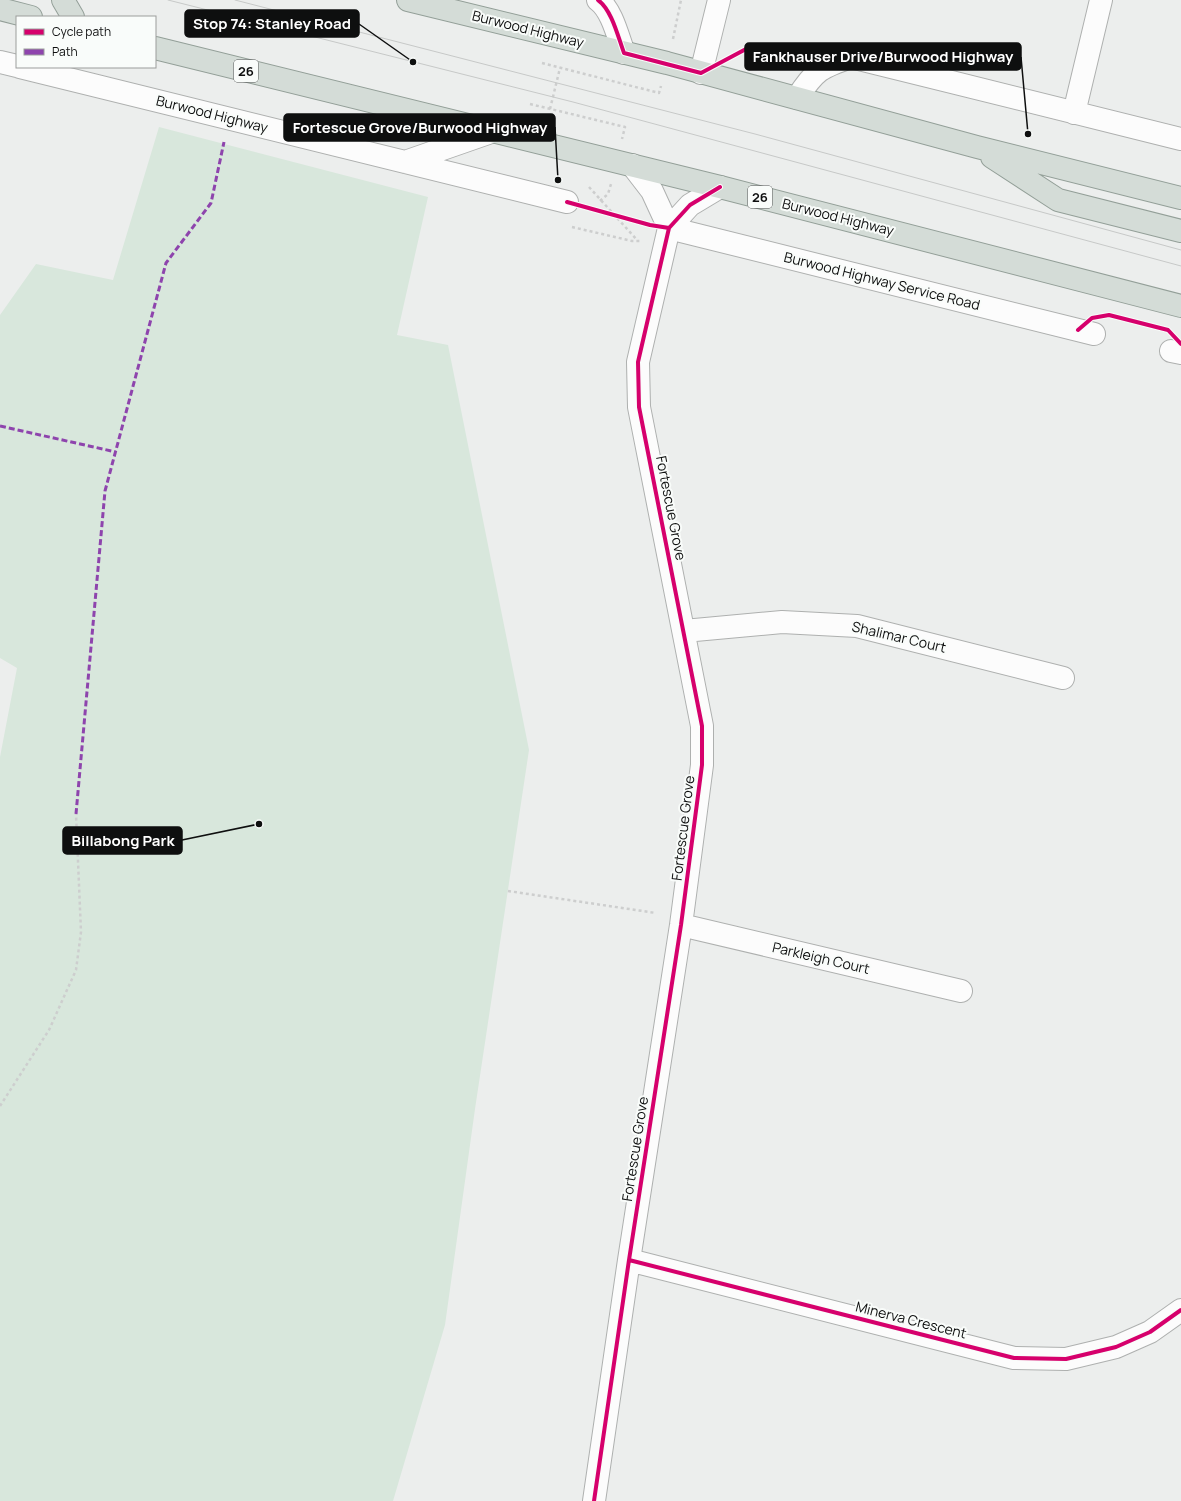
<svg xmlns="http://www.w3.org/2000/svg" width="1181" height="1501" font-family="Manrope,sans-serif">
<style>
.green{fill:#d8e7dc}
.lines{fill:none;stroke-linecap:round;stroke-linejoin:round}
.minor-casing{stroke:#aeb0af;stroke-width:24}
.trunk-casing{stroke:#939f98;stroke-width:24}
.path{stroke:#cdcece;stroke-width:2.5;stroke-dasharray:3 3;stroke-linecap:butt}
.minor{stroke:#fcfcfc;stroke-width:22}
.trunk{stroke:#d4dcd7;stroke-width:22}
.tram{stroke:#c7c9c8;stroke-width:1}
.quiet{stroke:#8e44ad;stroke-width:3;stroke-dasharray:6 3;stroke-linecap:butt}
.cycleway-casing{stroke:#f9fcfa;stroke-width:6}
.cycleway{stroke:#d6006c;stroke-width:4}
.labels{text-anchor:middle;stroke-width:4;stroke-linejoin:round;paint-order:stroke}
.shield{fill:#f9fcfa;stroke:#545656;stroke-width:1}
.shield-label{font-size:13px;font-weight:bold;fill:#0e0f0f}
.street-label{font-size:14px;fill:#0e0f0f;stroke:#f9fcfa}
.leader{fill:none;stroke:#0e0f0f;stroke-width:1.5}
.callout-dot{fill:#0e0f0f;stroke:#f9fcfa;stroke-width:1.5}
.callout{fill:#0e0f0f;stroke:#0e0f0f;stroke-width:1.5}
.callout-label{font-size:15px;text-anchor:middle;font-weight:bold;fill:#fff}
</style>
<rect width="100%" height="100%" fill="#eceeed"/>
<path class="green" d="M159,127L428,197L397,335L448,345L529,750L475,1109L445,1325L393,1501H0V757L17,668L0,658V315L36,264L113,280Z"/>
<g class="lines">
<defs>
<path id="minor" d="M598,0C612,10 618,37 624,53
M0,62L17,66
M20,67L567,202
M701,73L719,0
M797,98C815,70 821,67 851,57L1181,139
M1074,113L1101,0
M405,162L494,131
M632,165L652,191L669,228
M669,228L1094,334
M1171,351L1181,353
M684,631L782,622L857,626L1063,678
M681,925L961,991
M629,1260L1014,1358L1066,1359L1116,1347L1150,1332L1181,1310
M594,1501L629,1260L681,925L702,765V726L639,407L638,362L669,228L690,205L720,187"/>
<path id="trunk" d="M63,0L73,17
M408,0L667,63L977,147L1181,198
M0,9L31,17
M155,48L720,187L1181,306
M992,157L1058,200L1181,231"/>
</defs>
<use href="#minor" class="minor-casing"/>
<use href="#trunk" class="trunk-casing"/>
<path class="path" d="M673,39L681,0
M542,63L659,93L661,86
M530,104L625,127L622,139
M550,109L560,68
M589,187L638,241
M600,201L608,194L611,184
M572,227L632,241H641
M508,891L656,913
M0,1106L49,1030L76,970L81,932L76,814"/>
<use href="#minor" class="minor"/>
<use href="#trunk" class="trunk"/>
<path class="tram" d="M168,0L573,102L1181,266
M235,0L755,134L1181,250"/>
<path class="quiet" d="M0,426L116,452
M76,814L105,491L166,263L211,203L224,142"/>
<defs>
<path id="cycleway" d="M598,0C612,10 618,37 624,53L701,73L746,49L761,46L815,47L851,57
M567,202L650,225L669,228
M1078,330L1092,318L1109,315L1168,330L1181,344
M629,1260L1014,1358L1066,1359L1116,1347L1150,1332L1181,1310
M594,1501L629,1260L681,925L702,765V726L639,407L638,362L669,228L690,205L720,187"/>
</defs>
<use href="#cycleway" class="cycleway-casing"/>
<use href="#cycleway" class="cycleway"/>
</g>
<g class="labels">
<g class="shield">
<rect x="234" y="60" width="24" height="22" rx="3"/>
<rect x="748" y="186" width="24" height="22" rx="3"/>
</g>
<g class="shield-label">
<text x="246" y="76">26</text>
<text x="760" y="202">26</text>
</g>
<g class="street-label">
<text transform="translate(528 29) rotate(14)" y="5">Burwood Highway</text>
<text transform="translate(212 114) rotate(14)" y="5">Burwood Highway</text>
<text transform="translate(838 217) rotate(14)" y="5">Burwood Highway</text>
<text transform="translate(882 281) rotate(14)" y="5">Burwood Highway Service Road</text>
<text transform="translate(671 508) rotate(79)" y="5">Fortescue Grove</text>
<text transform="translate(899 637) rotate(13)" y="5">Shalimar Court</text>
<text transform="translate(683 828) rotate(-83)" y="5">Fortescue Grove</text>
<text transform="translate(821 958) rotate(13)" y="5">Parkleigh Court</text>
<text transform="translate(635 1149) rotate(-81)" y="5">Fortescue Grove</text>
<text transform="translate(911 1320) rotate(14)" y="5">Minerva Crescent</text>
</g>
</g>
<path class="leader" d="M413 62L359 24M1028 134L1021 57M558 180L555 127M259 824L182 840"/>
<g class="callout-dot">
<circle cx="413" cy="62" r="4"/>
<circle cx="1028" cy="134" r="4"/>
<circle cx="558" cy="180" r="4"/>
<circle cx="259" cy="824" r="4"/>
</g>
<g class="callout">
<rect x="185" y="10" width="174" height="27" rx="4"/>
<rect x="745" y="43" width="276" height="27" rx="4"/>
<rect x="284" y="114" width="271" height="27" rx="4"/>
<rect x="63" y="827" width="119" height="27" rx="4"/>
</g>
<g class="callout-label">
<text x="272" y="29">Stop 74: Stanley Road</text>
<text x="883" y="62">Fankhauser Drive/Burwood Highway</text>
<text x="420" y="133">Fortescue Grove/Burwood Highway</text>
<text x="123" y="846">Billabong Park</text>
</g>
<rect x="16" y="16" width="140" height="52" fill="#f9fcfa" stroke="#9b9d9c"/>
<rect x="24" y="29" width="20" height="6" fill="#d6006c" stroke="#9b9d9c"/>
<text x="52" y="36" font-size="12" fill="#0e0f0f">Cycle path</text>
<rect x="24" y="49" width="20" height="6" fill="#8e44ad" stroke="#9b9d9c"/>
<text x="52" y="56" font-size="12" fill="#0e0f0f">Path</text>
</svg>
